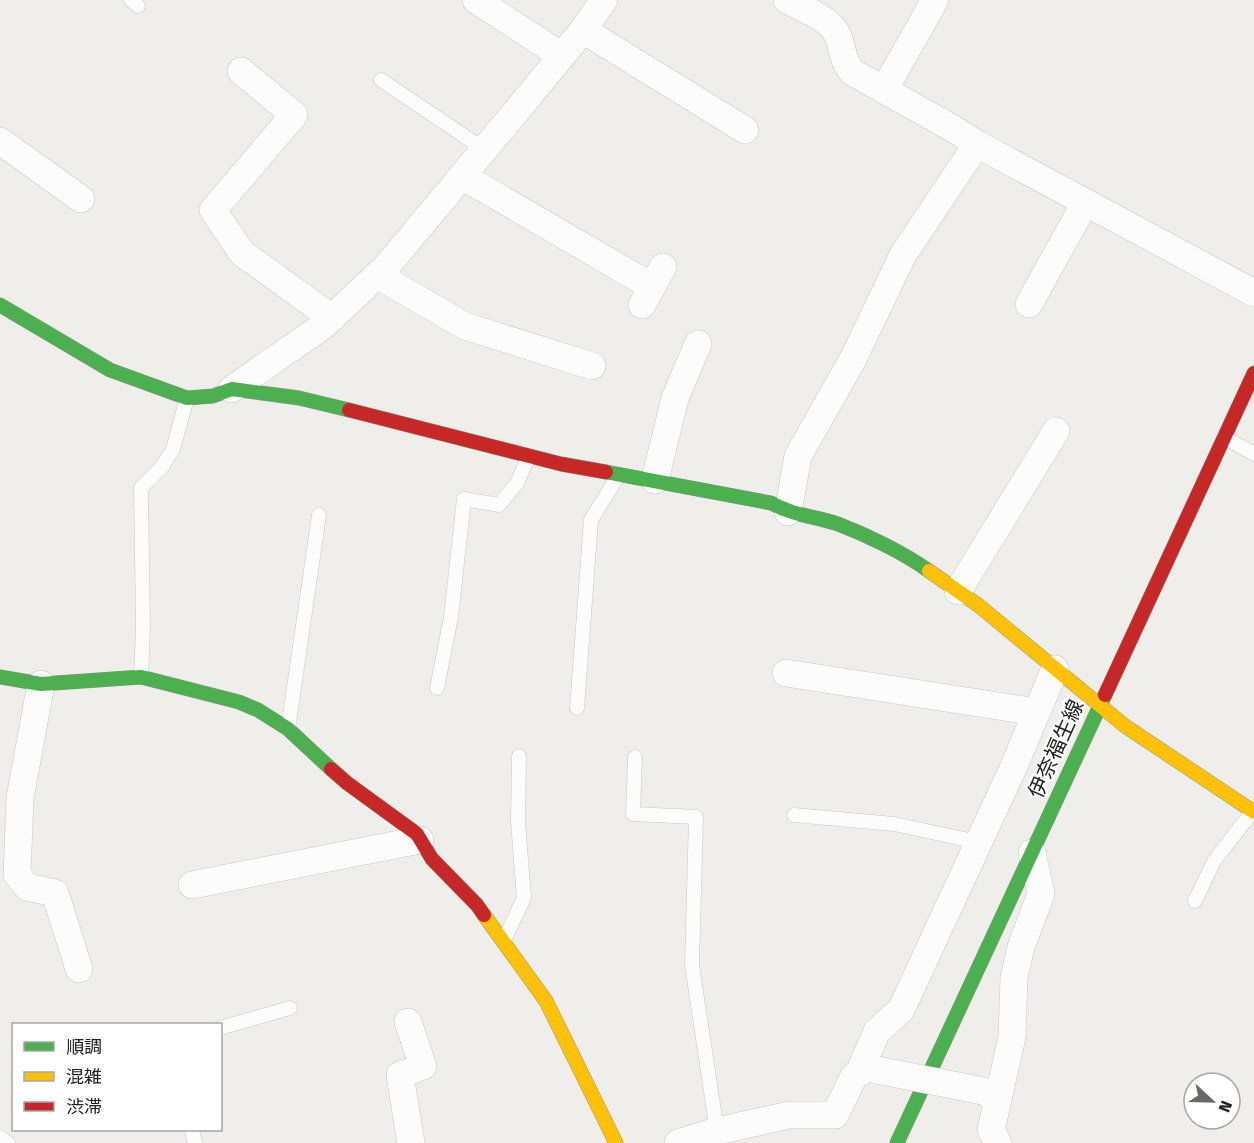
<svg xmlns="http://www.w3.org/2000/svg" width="1254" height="1143" font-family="'Fira Sans','Noto Sans JP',sans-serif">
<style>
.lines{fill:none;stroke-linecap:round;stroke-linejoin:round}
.lane-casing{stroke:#c6c6c4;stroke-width:15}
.street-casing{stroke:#c6c6c4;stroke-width:28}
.fast-casing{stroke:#959884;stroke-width:15}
.slow-casing{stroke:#959884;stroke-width:15}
.jam-casing{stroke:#959884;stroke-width:15}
.lane{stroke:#fdfcfc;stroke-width:14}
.street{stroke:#fdfcfc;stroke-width:27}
.fast{stroke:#4caf50;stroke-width:14}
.slow{stroke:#ffc107;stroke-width:14}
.jam{stroke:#c62828;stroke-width:14}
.street-bridge-casing{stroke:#c6c6c4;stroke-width:28;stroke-linecap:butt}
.street-bridge{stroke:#fdfcfc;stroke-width:27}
.labels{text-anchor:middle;stroke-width:5;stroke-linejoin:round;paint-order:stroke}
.street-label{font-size:21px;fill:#212121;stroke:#fff}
</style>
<rect width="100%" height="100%" fill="#efeeeb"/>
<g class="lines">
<defs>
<path id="lane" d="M131,0L138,6
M381,80L485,150
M1224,437L1254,454
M141,677L143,629L141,488L162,467L173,449L187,398
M437,688L451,617L464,499L499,505L517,483L529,456
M577,708L591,520L618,476
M288,729L319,515
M635,757L633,814L696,817L692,965L717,1131
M794,815L894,824L978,842
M1195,901L1214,861L1253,811
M504,940L524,898L518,822L519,756
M220,1028L290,1008
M192,1130L195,1143
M0,1137L8,1143"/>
<path id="street" d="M476,0L562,56
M787,0C803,9 830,18 838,36C843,49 842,60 852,72L952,128L977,144L1254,293
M583,30L745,130
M241,71L294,115L213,210L242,253L332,318
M884,90L935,0
M0,141L81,199
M462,176L651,286
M377,275L465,326L592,366
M1029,304L1085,203
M642,305L663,267
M232,389L323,326L386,267L509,120L583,30L604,0
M655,480L675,398L698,344
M788,512L798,456L853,359L903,255L977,144
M958,591L1056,431
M786,673L1037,712
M41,684L20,798L17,874L27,887L55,893L79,969
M192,885L420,840
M408,1022L423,1066L400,1075L411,1143
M859,1073L877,1031L901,1010L1014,766L1055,669
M985,1092L990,1095L997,1104L991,1130L998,1143
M997,1104L1012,1037L1014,977L1021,947L1041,894L1032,853
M678,1143L717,1131L789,1115H835L854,1076L868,1068L873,1069"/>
<path id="fast" d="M0,305L110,370L187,398L213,396L232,389L299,398L349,410
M606,472L771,503C795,516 814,516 838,524C867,535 904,553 929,571
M0,677L41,684L141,677L239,702L258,710L288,729L331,769
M897,1143L1105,695"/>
<path id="slow" d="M929,571L978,605L1125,726L1254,812
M484,915L546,1001L616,1143"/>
<path id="jam" d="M349,410L561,464L606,472
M1105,695L1254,373
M331,769L347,783L417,834L432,859L477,905L484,915"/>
</defs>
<use href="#lane" class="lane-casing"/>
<use href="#street" class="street-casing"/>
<use href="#fast" class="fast-casing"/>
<use href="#slow" class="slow-casing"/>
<use href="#jam" class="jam-casing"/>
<use href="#lane" class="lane"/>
<use href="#street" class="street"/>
<use href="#fast" class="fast"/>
<use href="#slow" class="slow"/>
<use href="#jam" class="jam"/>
<defs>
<path id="street-bridge" d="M877,1070L983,1091"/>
</defs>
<use href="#street-bridge" class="street-bridge-casing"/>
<use href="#street-bridge" class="street-bridge"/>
</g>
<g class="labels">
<g class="street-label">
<text transform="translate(1056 749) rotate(-66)" y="7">伊奈福生線</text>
</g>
</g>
<rect x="12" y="1023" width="210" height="108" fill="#ffffff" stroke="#a6a6a6" stroke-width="1.5"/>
<rect x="24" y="1042" width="30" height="9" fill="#4caf50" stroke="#a6a6a6" stroke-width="1.5"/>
<text x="66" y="1053" font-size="18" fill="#212121">順調</text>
<rect x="24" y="1072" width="30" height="9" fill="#ffc107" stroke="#a6a6a6" stroke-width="1.5"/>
<text x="66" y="1083" font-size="18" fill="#212121">混雑</text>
<rect x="24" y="1102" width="30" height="9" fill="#c62828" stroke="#a6a6a6" stroke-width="1.5"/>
<text x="66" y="1113" font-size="18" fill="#212121">渋滞</text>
<g transform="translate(1212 1101) rotate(112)"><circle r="28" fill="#ffffff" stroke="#a6a6a6" stroke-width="1.5"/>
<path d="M0-4.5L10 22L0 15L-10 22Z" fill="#696968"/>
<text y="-9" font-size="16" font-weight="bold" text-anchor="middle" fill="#212121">N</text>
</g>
</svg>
